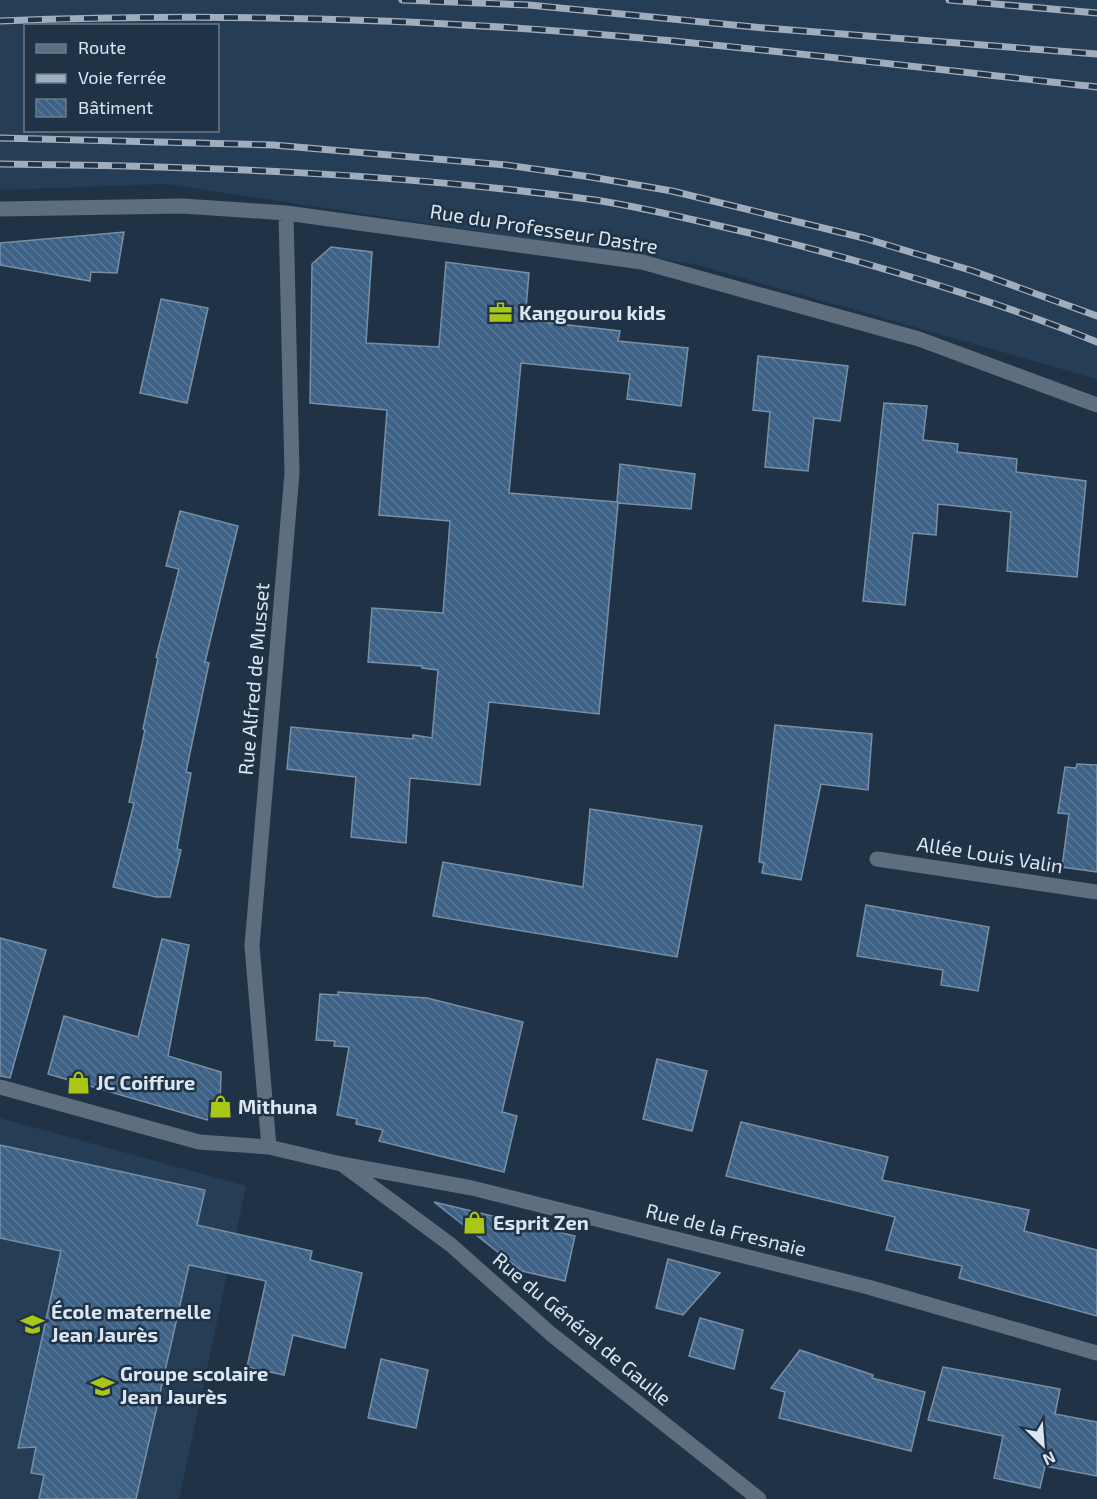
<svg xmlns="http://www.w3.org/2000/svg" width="1097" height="1499" font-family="'Exo 2',sans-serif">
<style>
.built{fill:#263d56;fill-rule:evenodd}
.building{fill:url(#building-back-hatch);stroke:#798fa6;stroke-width:1.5}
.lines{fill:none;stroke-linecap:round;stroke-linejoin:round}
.minor{stroke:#5f6e7f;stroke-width:15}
.rail-casing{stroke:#a0adbc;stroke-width:7}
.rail{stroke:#203346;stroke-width:4.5;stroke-dasharray:14;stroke-linecap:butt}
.labels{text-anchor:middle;stroke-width:5;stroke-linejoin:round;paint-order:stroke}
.street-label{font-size:20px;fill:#dbe6f3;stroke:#203346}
.poi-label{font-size:20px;font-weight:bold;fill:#dbe6f3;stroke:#203346;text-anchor:start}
</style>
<defs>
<pattern id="building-back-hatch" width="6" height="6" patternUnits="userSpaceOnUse" patternTransform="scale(1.5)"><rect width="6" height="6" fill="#3e6186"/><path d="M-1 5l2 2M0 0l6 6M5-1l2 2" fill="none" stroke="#597898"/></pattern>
</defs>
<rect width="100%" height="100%" fill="#203346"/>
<path class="built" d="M0,0H1097V379L694,264L166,184L0,190ZM26,26H218V130H26Z
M0,1118L246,1186L179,1499H0Z"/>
<path class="building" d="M124,232L117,273L91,272L90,281L0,265V243Z
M331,247L372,252L366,343L439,347L446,262L529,273L525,320L620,331L618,341L688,348L681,406L627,399L630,374L521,363L509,493L617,502L620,464L695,474L691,509L618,503L599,714L489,702L480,785L410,778L406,843L351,837L356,777L287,769L291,727L413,739V735L432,738L438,670L422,668V666L368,662L372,608L443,613L450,521L379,515L387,410L310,403L312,264Z
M161,299L208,308L187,403L140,393Z
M758,356L848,366L840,421L814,418L808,471L765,467L770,412L753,410Z
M884,403L927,406L923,440L958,444L957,452L1017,459L1016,472L1086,481L1077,577L1007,571L1011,512L938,504L936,535L913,533L905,605L863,601Z
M180,511L238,526L205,662L209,663L186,772L191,773L177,849L181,850L170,897H156L113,887L134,803L129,802L145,730L143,729L158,658L156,657L179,569L166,566Z
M775,725L872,734L868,790L821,784L801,880L762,873L764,863L759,862Z
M1077,764L1097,765V872L1062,867L1069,814L1058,813L1065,767L1076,768Z
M590,809L702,826L677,957L433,916L443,862L583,887Z
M866,905L989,927L978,991L941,985L943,970L857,956Z
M0,938L46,950L10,1078L0,1076Z
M162,939L189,945L168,1056L221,1072L220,1107L207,1120L48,1074L64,1016L138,1037Z
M338,992L427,998L523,1022L502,1112L517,1116L504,1172L379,1141L383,1130L356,1124L357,1119L337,1115L349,1047L334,1046L335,1041L316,1040L320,994L338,995Z
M657,1059L707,1071L692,1131L643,1119Z
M741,1122L888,1157L882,1180L1029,1210L1024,1231L1097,1250V1316L959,1278L962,1266L886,1250L895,1217L726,1176Z
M0,1145L205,1190L197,1225L312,1251L310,1260L362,1273L345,1348L293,1335L284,1375L247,1367L266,1281L189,1265L136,1499H39L44,1475L31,1473L36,1447L18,1448L61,1251L0,1238Z
M434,1202L575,1236L565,1281L522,1271Z
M668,1259L720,1273L683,1315L656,1308Z
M700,1318L743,1330L734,1369L689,1356Z
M800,1350L873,1375L872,1378L925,1392L911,1451L779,1418L785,1392L771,1388Z
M381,1359L428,1370L416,1428L368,1418Z
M943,1367L1060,1389L1055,1414L1097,1422V1476L1045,1466L1040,1488L994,1478L1003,1436L928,1420Z"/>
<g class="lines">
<path class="minor" d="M0,209L183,206L286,213L642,262L919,339L1097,405
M877,859L1097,892
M0,1087L199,1142L269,1147L341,1164L472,1188L868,1287L1097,1353
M269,1147L252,946L292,473L286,213
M343,1165L451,1245L551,1334L759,1499"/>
<defs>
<path id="rail" d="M402,0L529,5L765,28L1097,54
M949,0L1097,13
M0,21C209,13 421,18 630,37C786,51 941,70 1097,87
M0,138L273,145L506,165L591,177L672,191L864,238L973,271L1097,316
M0,164C199,166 397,173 595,200C648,208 701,222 754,234C871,263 986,297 1097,342"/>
</defs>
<use href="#rail" class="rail-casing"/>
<use href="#rail" class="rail"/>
</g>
<defs>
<symbol id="office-bare" viewBox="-9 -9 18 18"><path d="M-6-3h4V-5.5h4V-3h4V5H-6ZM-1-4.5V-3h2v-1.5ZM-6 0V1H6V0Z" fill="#aac718" stroke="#203346" stroke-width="2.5" paint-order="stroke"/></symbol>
<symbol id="shop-bare" viewBox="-9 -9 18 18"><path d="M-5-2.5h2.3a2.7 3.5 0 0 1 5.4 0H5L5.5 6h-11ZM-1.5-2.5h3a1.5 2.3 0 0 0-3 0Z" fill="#aac718" stroke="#203346" stroke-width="2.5" paint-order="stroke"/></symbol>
<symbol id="school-bare" viewBox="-9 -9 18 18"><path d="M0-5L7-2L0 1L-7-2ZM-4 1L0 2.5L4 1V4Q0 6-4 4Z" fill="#aac718" stroke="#203346" stroke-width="2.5" paint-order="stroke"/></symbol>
</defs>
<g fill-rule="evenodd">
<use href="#office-bare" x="484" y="296" width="33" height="33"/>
<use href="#shop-bare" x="62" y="1066" width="33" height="33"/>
<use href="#shop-bare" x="204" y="1090" width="33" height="33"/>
<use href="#shop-bare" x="458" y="1206" width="33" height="33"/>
<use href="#school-bare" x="16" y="1308" width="33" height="33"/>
<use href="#school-bare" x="86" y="1370" width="33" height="33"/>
</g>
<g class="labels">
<g class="street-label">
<text transform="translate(544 229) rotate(9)" y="7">Rue du Professeur Dastre</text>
<text transform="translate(254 679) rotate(-85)" y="7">Rue Alfred de Musset</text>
<text transform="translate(990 855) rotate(9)" y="7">Allée Louis Valin</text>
<text transform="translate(726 1230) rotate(14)" y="7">Rue de la Fresnaie</text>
<text transform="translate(582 1329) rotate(40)" y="7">Rue du Général de Gaulle</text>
</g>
<g class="poi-label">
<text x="519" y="320">Kangourou kids</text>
<text x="96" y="1090">JC Coiffure</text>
<text x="238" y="1114">Mithuna</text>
<text x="493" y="1230">Esprit Zen</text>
<text x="51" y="1319">École maternelle<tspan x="51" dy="23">Jean Jaurès</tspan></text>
<text x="120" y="1381">Groupe scolaire<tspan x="120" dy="23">Jean Jaurès</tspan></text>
</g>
</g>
<rect x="24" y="24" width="195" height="108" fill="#203346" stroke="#6b7b8b" stroke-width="1.5"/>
<rect x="36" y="44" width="30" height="9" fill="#5f6e7f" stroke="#6b7b8b" stroke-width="1.5"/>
<text x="78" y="54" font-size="18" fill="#dbe6f3">Route</text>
<rect x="36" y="74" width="30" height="9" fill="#a0adbc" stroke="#6b7b8b" stroke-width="1.5"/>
<text x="78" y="84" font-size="18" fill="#dbe6f3">Voie ferrée</text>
<rect x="36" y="99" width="30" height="18" fill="url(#building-back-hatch)" stroke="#6b7b8b" stroke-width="1.5"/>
<text x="78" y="114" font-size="18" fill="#dbe6f3">Bâtiment</text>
<g transform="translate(1043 1445) rotate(155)" stroke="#203346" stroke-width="4.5" paint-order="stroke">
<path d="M0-4.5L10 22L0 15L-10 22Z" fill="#dbe6f3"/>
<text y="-9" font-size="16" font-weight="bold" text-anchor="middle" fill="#dbe6f3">N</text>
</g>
</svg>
